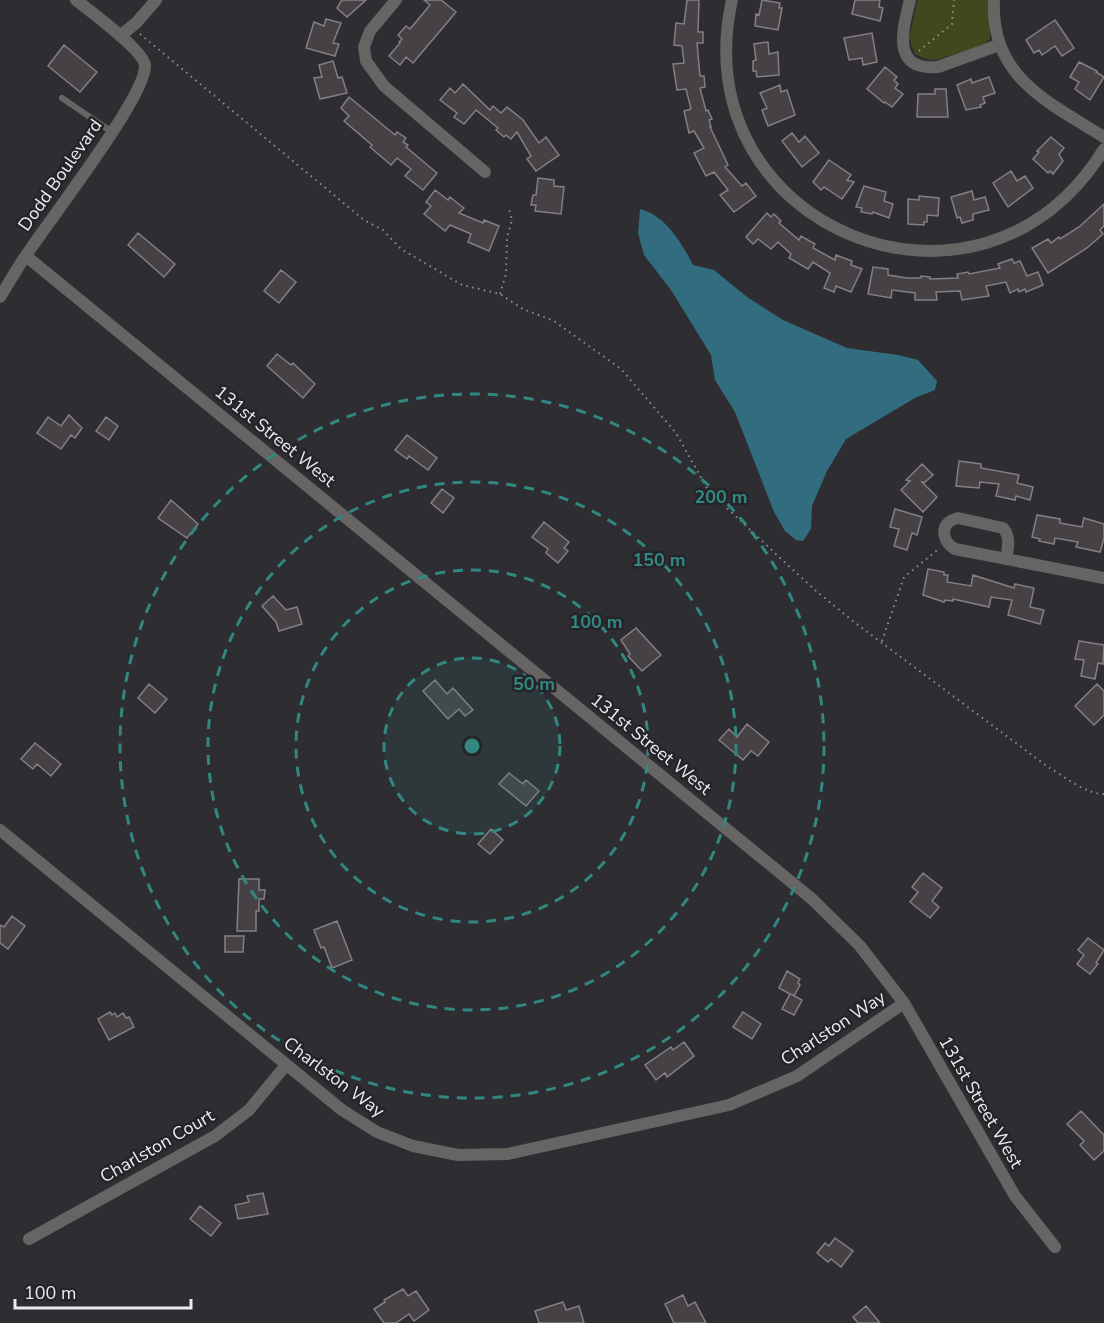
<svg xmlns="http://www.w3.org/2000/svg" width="1104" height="1323" font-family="'Nunito Sans',sans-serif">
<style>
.green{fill:#40481e}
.water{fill:#316d7f}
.building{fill:#454144;stroke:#857f84;stroke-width:1.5}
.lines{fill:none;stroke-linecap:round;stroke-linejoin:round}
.path{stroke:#8f8e92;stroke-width:2;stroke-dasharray:1.5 4.5;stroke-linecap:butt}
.lane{stroke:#676464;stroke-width:6}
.street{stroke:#676464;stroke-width:12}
.ring{fill:none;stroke:#308881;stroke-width:3;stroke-dasharray:10 8}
.labels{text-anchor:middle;stroke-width:5;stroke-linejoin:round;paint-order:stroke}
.street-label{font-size:18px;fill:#ecebef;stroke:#252428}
.centre{fill:#308881;stroke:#252428;stroke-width:3}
.ring-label{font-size:18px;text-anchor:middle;font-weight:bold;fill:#308881;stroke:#252428;stroke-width:5;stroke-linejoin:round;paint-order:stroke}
</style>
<rect width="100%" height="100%" fill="#2e2d32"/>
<path class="green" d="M918,0H989L990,38L984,45L935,60L926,59L915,54L909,38Z"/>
<path class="water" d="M640,209C665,215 682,243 693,265L714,270L747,297L783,320L847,348L898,355L918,360L937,381L935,390L915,398L846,439L827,471L812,506L811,529L803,541L796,540L785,531L774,512L735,412L715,380L711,355L671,290L644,255L638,233Z"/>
<path class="building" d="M342,0H366L347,17L337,8Z
M424,0H441L456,12L413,63L406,57L400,65L389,56L400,43L399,42L402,39L398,35L406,26L410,29L430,5Z
M687,0H699L698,32H703V43H697L700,76H704L705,87L700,88L706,111L708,110L712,119L709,120L711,127H710L728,165L725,167L742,186L746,183L756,196L734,212L720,195L728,190L714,172L706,176L694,153L704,148L694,131L689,133L684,111L691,109L686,89L677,90L673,64L684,63L682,46L674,45L676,23L684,24Z
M762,0L780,3L779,8H782L778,30L755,26L756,14L759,15Z
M855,0H880L879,7L883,8L880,21L852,14Z
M326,19L341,23L333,43L339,44L335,56L306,48L314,22L324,26Z
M1055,20L1074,48L1062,56L1055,46L1042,55L1039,50L1034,53L1026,40Z
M872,33L877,62L863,65L862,58L849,60L844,38Z
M768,42L769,54L778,52L779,75L757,77L756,71H753V61L756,60L754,44Z
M64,45L97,72L80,92L48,66Z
M333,61L338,78L342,77L347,93L320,99L314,78L322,77L319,65Z
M1079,62L1097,71L1096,72L1104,77L1090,100L1075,89L1079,82L1070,77Z
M885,67L897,77L894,80L898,84L895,88L903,94L892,107L885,102L884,103L867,89Z
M989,77L995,93L983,97L985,103L980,105L981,107L966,110L957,85L971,79L972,83Z
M463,84L490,110L493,106L501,113L507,107L523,120L539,143L546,137L559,155L536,171L527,159L531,156L517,132L511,139L506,135L504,137L496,130L498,128L476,110L464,124L454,117L457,113L440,100L450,88L455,93Z
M780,85L781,92L787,90L795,115L768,126L762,110L767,108L760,93Z
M935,89H946L948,117H917L918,94H935Z
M349,97L395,135L397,132L406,138L403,142L408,145L406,147L437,173L423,190L405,176L411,169L397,158L391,165L370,147L372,145L344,121L349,116L341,108Z
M792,133L799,142L805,136L819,153L802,167L782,141Z
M1051,137L1064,148L1059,154L1063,161L1053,174L1050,171L1048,173L1033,159L1039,152L1037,151Z
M829,160L851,175L847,180L854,182L842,199L824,187L821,190L813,182Z
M1011,171L1017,181L1025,176L1033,188L1008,207L993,183Z
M538,178L554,180V186L564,187L561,214L535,211L536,205H531L533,195H536Z
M864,186L886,192L884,201L893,204L889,218L873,212L872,214L861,212L862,208L856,207Z
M435,190L448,200L450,197L460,205L464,208L459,213L483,223L484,220L499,226L489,251L468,242L471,234L450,225L445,231L424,214L431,206L426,202Z
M972,191L974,200L985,197L989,210L973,214V220L962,223L960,217L957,218L951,197Z
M919,196L939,198L938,216L927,215V222H924V225L908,224V199L919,200Z
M1104,204V226L1100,230L1103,234L1087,248L1048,273L1032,248L1048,239L1051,243L1059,237L1060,239L1079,227Z
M767,213L771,217L774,214L781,221L779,223L799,240L801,236L815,244L813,248L835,260L836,255L852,261L851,265L862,269L851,292L836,286L834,292L824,288L830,273L813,262L808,269L789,258L791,254L778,242L771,249L758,239L753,244L746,237Z
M138,233L175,264L164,277L128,245Z
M1012,259L1014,263L1020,261L1027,276L1038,272L1043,285L1026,292L1025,289L1019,292L1018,289L1010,293L1006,282L986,286L989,296L962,300L960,291L936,292L937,300H915V293L892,290L891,298L868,294L873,267L888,269V275L907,278H921V276L930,277V279L958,278L957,274L968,272L969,274L1000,268L998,264Z
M281,270L296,282L279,303L264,291Z
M277,354L291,365L293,363L315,384L303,398L267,366Z
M69,415L82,428L75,438L71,435L61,449L37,433L48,417L61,426Z
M106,417L118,426L109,440L96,431Z
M407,435L437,458L428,470L409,456L407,459L395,450Z
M959,461L981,464V468L1019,475L1017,483L1033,487L1030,500L1016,496L1015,500L996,496L999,484L980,482L979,488L956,486Z
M922,464L933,475L925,482H922L937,497L923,512L901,490L910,481L906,480Z
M442,489L454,498L443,513L431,503Z
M171,500L198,524L187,538L158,518Z
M895,509L922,517L917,535L912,533L907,550L894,546L899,529L890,527Z
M1037,515L1060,519V523L1082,527L1084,518L1104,524V538L1100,552L1076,547L1078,542L1055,538L1054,544L1039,541L1040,539L1032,537Z
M544,522L569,542L564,548L568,551L558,563L546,553L548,549L532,537Z
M928,569L944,572V575H948L947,582L971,586L973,575L1014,588L1015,584L1034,588L1030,607L1044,610L1040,624L1008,615L1012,600L991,597L989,607L953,599V601L945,600L944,602L923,595Z
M273,596L286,610L297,607L302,624L279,631L276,622L262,606Z
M636,628L661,655L642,671L628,656L630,654L621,640Z
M1079,641L1104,645L1103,664L1098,663L1095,679L1081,676L1084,660L1075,659Z
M435,680L447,694L453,688L473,710L465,716L459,709L448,719L423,691Z
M149,684L167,699L155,713L138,698Z
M1097,684L1104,691V715L1094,725L1075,706Z
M747,724L769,742L758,756L751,751L743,760L719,740L729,729L737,737Z
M35,743L61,764L51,776L37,764L33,769L21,759Z
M509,773L523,784L526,780L539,791L526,806L499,784Z
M491,829L503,840L490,854L478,844Z
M923,873L942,888L932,901L939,907L930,918L910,902L918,892L912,887Z
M239,879H259V890H265L264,899H259V911H256V931H237Z
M12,916L25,926L8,949L0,943V925L4,927Z
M337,921L352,960L332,968L324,947L321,948L314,930Z
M225,936H244L243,952H225Z
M1088,938L1104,950L1096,963L1098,964L1090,974L1077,964L1084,955L1078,950Z
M787,971L800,979L798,983L800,985L794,996L791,994L802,1000L794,1015L782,1009L790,994L779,988Z
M110,1012L112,1015L115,1013L117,1017L123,1013L126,1018L129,1017L134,1027L109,1040L98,1019Z
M743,1012L761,1024L752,1039L733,1027Z
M684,1042L694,1056L667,1077L665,1073L656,1080L645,1065L671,1047L673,1050Z
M1081,1111L1104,1135V1151L1094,1160L1080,1145L1084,1141L1067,1124Z
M263,1193L268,1214L238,1219L235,1205L249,1202L247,1196Z
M200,1206L221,1223L211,1236L190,1219Z
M835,1238L853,1251L841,1267L831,1259L828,1262L817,1253L825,1243L829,1246Z
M403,1289L408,1296L416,1291L429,1310L414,1321L409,1314L396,1323H384L374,1309L385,1302L384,1300Z
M683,1295L688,1306L695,1302L706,1323H674L665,1304Z
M563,1302L566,1310L579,1306L584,1323H539L535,1311Z
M866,1306L880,1323H858L853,1317Z"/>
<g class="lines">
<path class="path" d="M140,34L364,220L383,230L401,249L462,285L500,294L523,309L554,321L621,369L676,433L708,490L779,557L815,590L854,622L1048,767C1064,776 1085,794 1104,794
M919,51L952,24L954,0
M500,294L506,274L507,238L512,220L509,209
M882,641L904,577L939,549"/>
<path class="lane" d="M62,98L112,132"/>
<path class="street" d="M396,0L370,31L364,47L366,61L384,86L485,172
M732,0C681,229 981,350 1104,149
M910,0C903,28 890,71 938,67L999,45
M994,0C990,77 1048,102 1104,137
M120,36L136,23L156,0
M26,256L812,899L860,946L904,1003L1015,1196L1055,1247
M0,297C9,283 17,268 27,254C47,223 148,94 145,65C143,50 90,11 76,0
M1006,559C1008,548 1011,537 1003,528L958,518C940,522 940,540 955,549L1104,578
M0,830L342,1110L377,1132L413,1146L458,1155L508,1154L729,1105L797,1076L904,1003
M29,1239L215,1136L249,1110L286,1065"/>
</g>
<circle cx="472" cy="746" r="88" fill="#308881" fill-opacity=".12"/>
<g class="ring">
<circle cx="472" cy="746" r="88"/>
<circle cx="472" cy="746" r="176"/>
<circle cx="472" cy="746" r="264"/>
<circle cx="472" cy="746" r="352"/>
</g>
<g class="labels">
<g class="street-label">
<text transform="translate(60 175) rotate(-55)" y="6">Dodd Boulevard</text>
<text transform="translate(275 436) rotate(39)" y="6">131st Street West</text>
<text transform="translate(651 744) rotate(39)" y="6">131st Street West</text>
<text transform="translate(833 1028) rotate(-33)" y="6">Charlston Way</text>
<text transform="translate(334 1077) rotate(37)" y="6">Charlston Way</text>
<text transform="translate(981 1102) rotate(60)" y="6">131st Street West</text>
<text transform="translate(157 1146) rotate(-30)" y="6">Charlston Court</text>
</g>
</g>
<circle cx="472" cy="746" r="9" class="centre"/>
<g class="ring-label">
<text x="721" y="503">200 m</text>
<text x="659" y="566">150 m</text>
<text x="596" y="628">100 m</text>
<text x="534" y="690">50 m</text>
</g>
<path d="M15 1299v9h176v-9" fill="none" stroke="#ecebef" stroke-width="3"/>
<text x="24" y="1299" font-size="18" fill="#ecebef" stroke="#252428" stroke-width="4.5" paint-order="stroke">100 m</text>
</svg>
